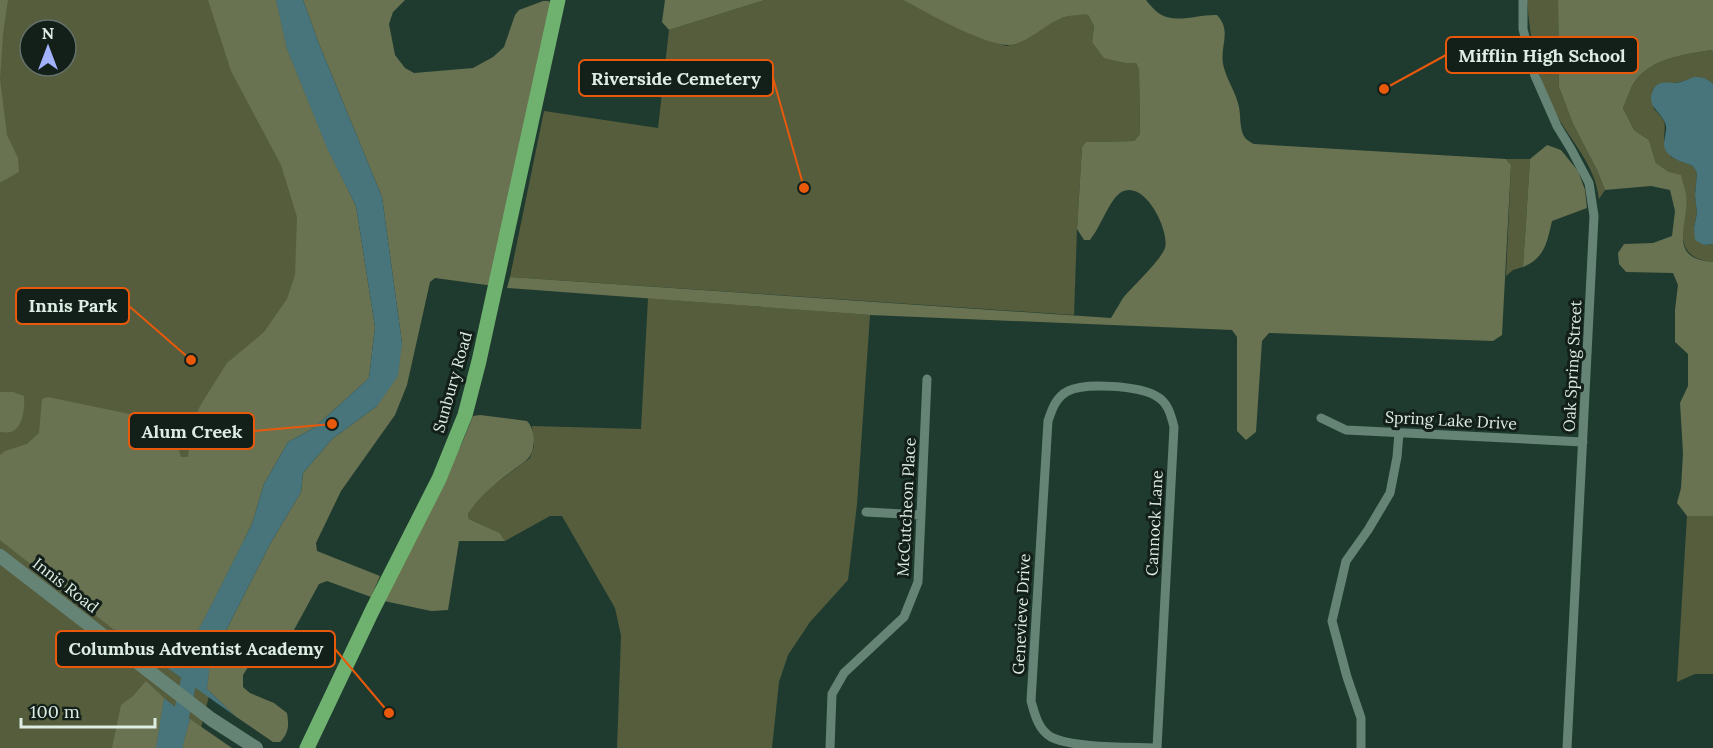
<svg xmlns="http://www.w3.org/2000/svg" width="1713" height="748" font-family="Lora,serif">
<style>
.green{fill:#555d3d;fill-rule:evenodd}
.forest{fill:#697251}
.water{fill:#48747b}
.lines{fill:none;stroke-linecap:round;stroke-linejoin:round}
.river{stroke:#48747b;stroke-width:16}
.street{stroke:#668476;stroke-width:9}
.secondary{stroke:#668476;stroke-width:14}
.primary{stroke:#6fb26f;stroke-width:15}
.labels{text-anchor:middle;stroke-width:6;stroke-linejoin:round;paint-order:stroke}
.street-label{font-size:16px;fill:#ddede4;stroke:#131f19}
.leader{fill:none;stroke:#e8590c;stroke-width:2}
.callout-dot{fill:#e8590c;stroke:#131f19;stroke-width:2}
.callout{fill:#131f19;stroke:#e8590c;stroke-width:2}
.callout-label{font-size:18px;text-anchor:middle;font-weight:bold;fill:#ddede4}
</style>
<rect width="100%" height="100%" fill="#1f3b2f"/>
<path class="green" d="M0,0H290L335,110L220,652L196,748H0ZM30,30H66V66H30Z
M765,0H903L974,35L1006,46L1016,44L1052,21L1075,14L1088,15L1094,26L1092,42L1125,63H1136L1139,70L1140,134L1134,141L1086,142L1082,147L1077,229L1074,315L510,277L544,111L658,128L669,30Z
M1527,0H1558L1559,87L1573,124L1597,170L1605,190L1599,199C1598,193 1597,187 1595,181C1586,154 1565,133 1553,108C1536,75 1530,37 1527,0Z
M1711,50L1713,52V84C1701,72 1688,81 1674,83C1664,84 1659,82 1652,91L1654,109C1667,122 1665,122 1664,139C1664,145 1669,152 1671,157L1693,166L1697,173L1695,195L1697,213L1694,228L1704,245L1713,244V262C1671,259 1684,224 1686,194L1669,172L1656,163L1649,140L1634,130L1623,108C1626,101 1629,93 1632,86C1648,58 1683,55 1711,50Z
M1506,159H1530L1523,267L1513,270L1506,276L1511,165Z
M648,298L870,315L857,504L848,580L810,622L788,655L779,682L772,748H617L621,636L615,608L562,516H550L505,541L500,533L469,519L468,514L475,502L487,490L530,458L534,446L532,426L641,429Z
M1687,516H1713V674H1695L1677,682Z"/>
<path class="forest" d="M0,0H8L3,34L0,79L7,135L18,158L19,172L1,182H0Z
M208,0H276L287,49L327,147L356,206L375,327L369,378L314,428L288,442L264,484L252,524L186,655L180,660L144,637L113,629L0,540V455L5,451L27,444L39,433L42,399L48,397L163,421L172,426L181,457H188L191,427L200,406L227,363L264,332L287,299L295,275L297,217L281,165L231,71Z
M303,0H405L393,12L389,24L395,55L405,68L414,73L473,68L493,57L504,47L515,15L519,10L543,1H549L551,5L494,286L435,278L430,282L407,385L395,415L341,491L316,543L317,551L380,576L371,597L327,581L319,584L288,641L250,664L243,675V687L250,693L274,703L287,713C289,725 289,733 280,742H273L235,716L207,689L210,662L270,544L301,492L303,473L332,439L377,406L402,343L382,197L319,44Z
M665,0H765L669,30L662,22Z
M903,0H1146C1150,5 1155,11 1160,14C1176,24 1199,14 1217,15C1232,31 1220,45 1223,64C1226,79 1236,92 1239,107C1241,117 1239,131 1246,139C1246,139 1253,144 1254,144L1506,159L1511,165L1502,335L1493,341L1269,333L1262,341L1256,432L1246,440L1237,431V337L1232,330L870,315L507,288L510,277L1111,318C1115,311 1119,305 1123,298C1133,286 1160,261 1165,248C1170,231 1144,177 1120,193C1109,201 1100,228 1090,240H1084L1077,229L1082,147L1086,142L1134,141L1140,134L1139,70L1136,63H1125L1104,58L1092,42L1094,26L1088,15C1051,13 1045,33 1016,44C994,52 925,11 903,0Z
M1558,0H1713V52L1711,50C1683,55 1648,58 1632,86C1629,93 1626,101 1623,108L1634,130L1649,140L1656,163L1669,172L1681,175C1682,181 1685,188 1686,194C1690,222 1665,259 1713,262V516H1687L1677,503L1681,488L1683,453L1680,403L1688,386V354L1675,342V310L1678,285L1673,273L1626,272L1619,264L1618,253L1624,244L1653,243L1672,236L1675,211L1670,190L1651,186L1605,190L1597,170L1573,124L1559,87Z
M1547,145L1561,150L1578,171L1585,190L1587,208L1552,221C1547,242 1545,258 1523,267L1530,159Z
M0,392H13L24,396C25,406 23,430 10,432C7,433 3,432 0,432Z
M480,415L527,421C535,429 536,446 530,456C526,462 517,467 512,471C495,484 479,496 468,514L469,519L500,533L505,541H459L448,610L431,611L384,601L462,443L473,416Z
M146,681L164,698L156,748H112L121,705L133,696Z
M190,719L232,748H182Z"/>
<path class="water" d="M276,0H303L319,44L382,197L402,343L398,376L377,406L332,439L303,473L301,492L270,544L210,662L207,689L235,716L113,629L144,637L180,659L186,655L252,524L264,484L288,442L314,428L369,378L375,327L356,206L327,148L287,49Z
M1694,77C1702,77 1707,78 1713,84V244L1704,245L1695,240L1694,228L1697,213L1695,195L1697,173L1693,166C1684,162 1669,159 1665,149C1662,142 1667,134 1666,126C1663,112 1647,108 1652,93C1652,91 1655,86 1657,85C1662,81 1670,83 1676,83C1682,82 1688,79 1694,77Z
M164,698L190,719L182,748H156Z"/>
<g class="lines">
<path class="river" d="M174,748L193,661"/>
<path class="street" d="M1523,0V29L1535,76L1557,126L1571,149L1589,183L1594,216L1567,748
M1321,418L1346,430L1583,442
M866,512L921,515
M830,748L832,694L844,673L904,617L918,582L927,379
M1153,748C1128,747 1072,748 1051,737C1038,729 1035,715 1031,701L1048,421C1052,409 1056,397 1068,391C1085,382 1140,386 1156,396C1168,402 1171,415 1174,427L1157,748
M1361,748V718L1347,677L1332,621L1346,561L1368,530L1390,493L1397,457L1399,433"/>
<path class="secondary" d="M0,556L211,719L256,748"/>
<path class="primary" d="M307,748L372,611L439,479L465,415L479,361L558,0"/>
</g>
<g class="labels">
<g class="street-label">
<text transform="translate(1572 366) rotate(-87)" y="6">Oak Spring Street</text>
<text transform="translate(452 382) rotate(-74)" y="6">Sunbury Road</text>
<text transform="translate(1451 420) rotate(3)" y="6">Spring Lake Drive</text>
<text transform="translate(906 507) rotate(-87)" y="6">McCutcheon Place</text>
<text transform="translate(1154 523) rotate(-87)" y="6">Cannock Lane</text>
<text transform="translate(66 585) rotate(38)" y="6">Innis Road</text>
<text transform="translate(1021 614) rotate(-87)" y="6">Genevieve Drive</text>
</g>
</g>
<path class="leader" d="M1384 89L1446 55M804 188L773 78M191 360L129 306M332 424L254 431M389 713L335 649"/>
<g class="callout-dot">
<circle cx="1384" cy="89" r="6"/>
<circle cx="804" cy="188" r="6"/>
<circle cx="191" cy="360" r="6"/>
<circle cx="332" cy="424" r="6"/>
<circle cx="389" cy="713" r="6"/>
</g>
<g class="callout">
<rect x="1446" y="37" width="192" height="36" rx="6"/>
<rect x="579" y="60" width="194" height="36" rx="6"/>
<rect x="16" y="288" width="113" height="36" rx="6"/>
<rect x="129" y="413" width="125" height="36" rx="6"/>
<rect x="56" y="631" width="279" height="36" rx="6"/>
</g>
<g class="callout-label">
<text x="1542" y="62">Mifflin High School</text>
<text x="676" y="85">Riverside Cemetery</text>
<text x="73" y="312">Innis Park</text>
<text x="192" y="438">Alum Creek</text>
<text x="196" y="655">Columbus Adventist Academy</text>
</g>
<g transform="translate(48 48)"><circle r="28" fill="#131f19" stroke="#64716a" stroke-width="1.5"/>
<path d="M0-4.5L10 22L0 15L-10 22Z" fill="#a3b2fd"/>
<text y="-9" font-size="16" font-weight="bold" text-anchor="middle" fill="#ddede4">N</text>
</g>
<path d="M21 718v9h134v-9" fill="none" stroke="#ddede4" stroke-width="3"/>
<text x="30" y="718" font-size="18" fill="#ddede4" stroke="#131f19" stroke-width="4.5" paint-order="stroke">100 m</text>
</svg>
